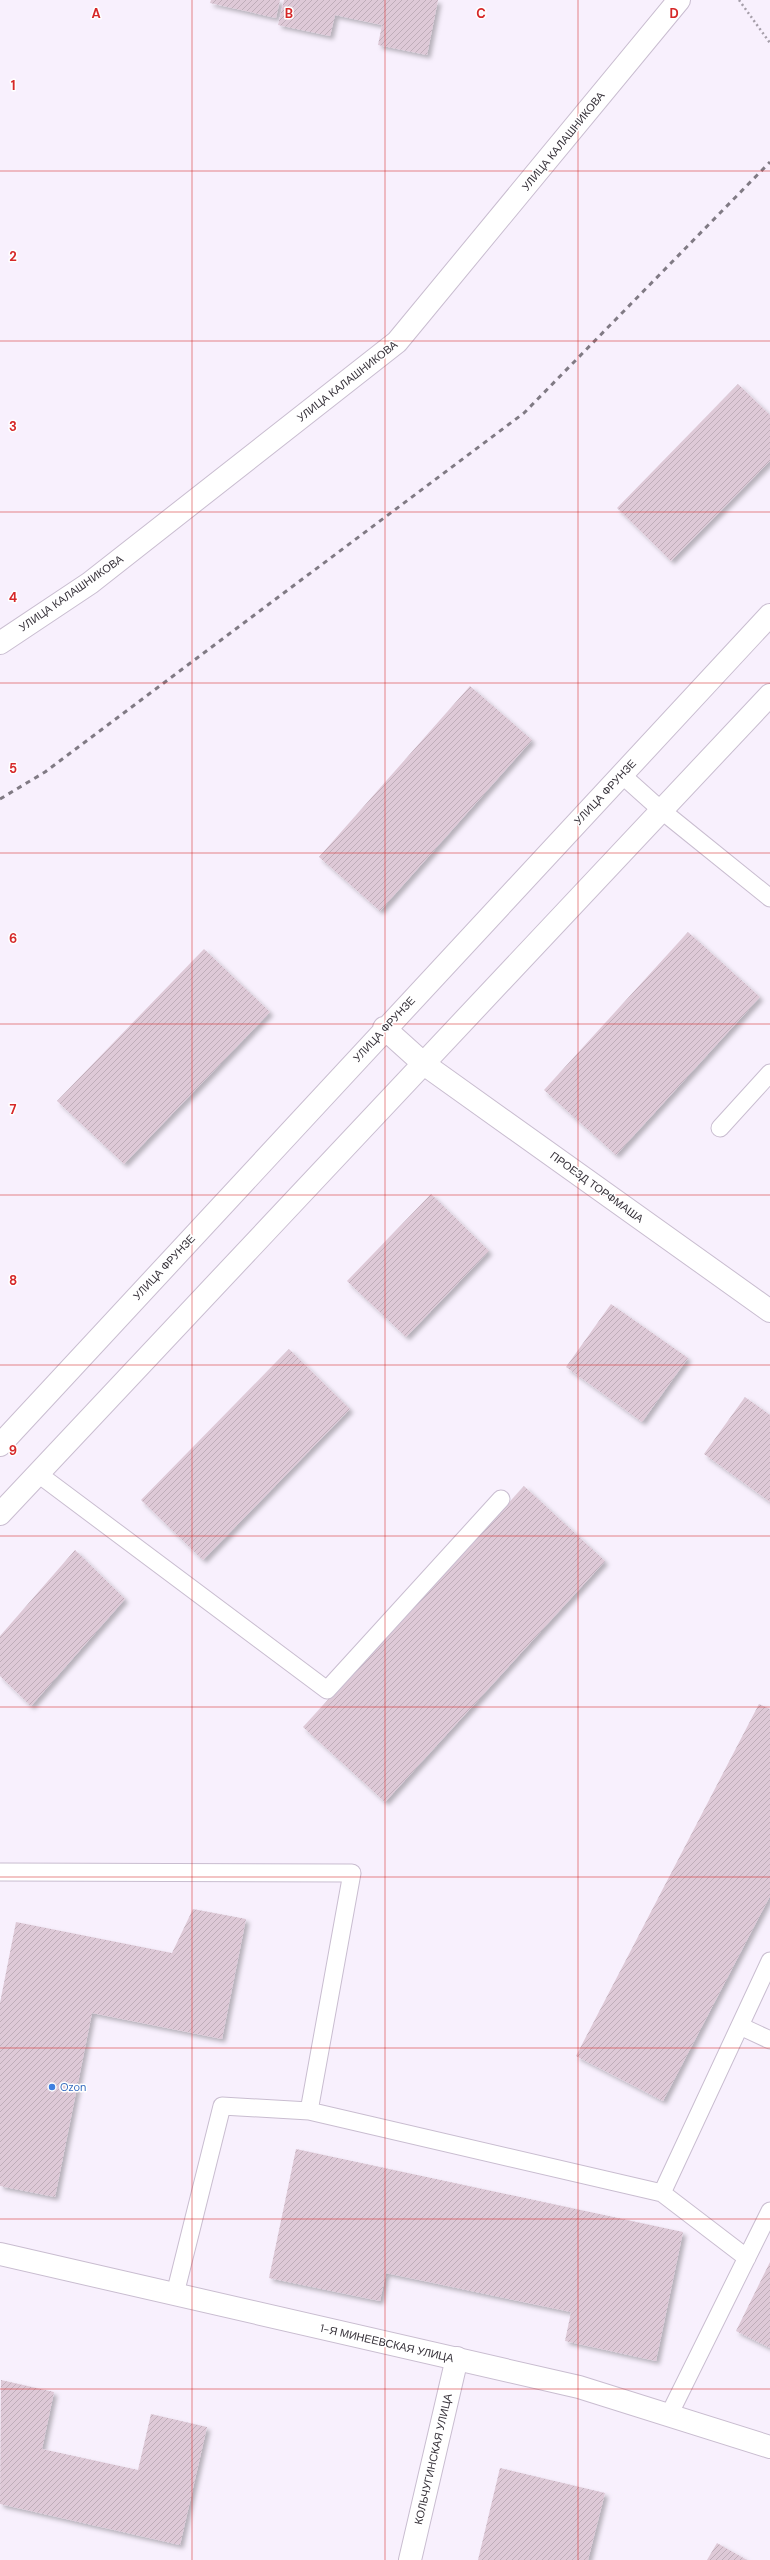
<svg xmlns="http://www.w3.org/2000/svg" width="770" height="2560" font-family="'DM Sans',sans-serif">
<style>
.building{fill:url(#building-hatch);filter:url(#shadow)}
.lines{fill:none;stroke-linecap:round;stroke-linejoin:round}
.lane-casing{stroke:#c9bdd0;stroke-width:19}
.street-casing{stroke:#c9bdd0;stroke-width:24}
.secondary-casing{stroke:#c9bdd0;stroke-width:24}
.highway-casing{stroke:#c9bdd0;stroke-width:24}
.path{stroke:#a59ea9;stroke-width:2.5;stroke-dasharray:2 3;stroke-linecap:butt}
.lane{stroke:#fff;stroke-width:17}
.street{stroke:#fff;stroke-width:22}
.secondary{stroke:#fff;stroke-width:22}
.highway{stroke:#fff;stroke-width:22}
.rail{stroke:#807a84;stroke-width:3;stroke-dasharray:5 5;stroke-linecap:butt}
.grid{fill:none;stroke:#d62828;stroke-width:1;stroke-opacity:0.55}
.shop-dot{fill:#3f7fe0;stroke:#fff;stroke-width:1.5}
.labels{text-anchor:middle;stroke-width:3;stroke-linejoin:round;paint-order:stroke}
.street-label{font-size:11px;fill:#38333b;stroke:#fff}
.shop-label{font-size:11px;fill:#366cbe;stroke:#fff;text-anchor:start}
.grid-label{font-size:13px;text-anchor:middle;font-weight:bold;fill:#d62828;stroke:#fff;stroke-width:3;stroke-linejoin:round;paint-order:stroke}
</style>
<defs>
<pattern id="building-hatch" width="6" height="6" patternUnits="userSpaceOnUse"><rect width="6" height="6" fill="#dec9d7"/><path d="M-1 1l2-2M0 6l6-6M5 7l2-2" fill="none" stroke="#bfadb9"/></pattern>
<filter id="shadow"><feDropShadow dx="3.5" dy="3.5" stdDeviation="2" flood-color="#0004"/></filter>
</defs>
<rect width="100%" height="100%" fill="#f8f0fd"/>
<path class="building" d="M211,0H280L276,18L210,3Z
M284,0H438L427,55L378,45L382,25L335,15L330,36L278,25Z
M738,384L770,415V461L671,561L617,508Z
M470,686L532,740L380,911L319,857Z
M688,932L760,997L616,1155L544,1090Z
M204,949L270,1012L124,1164L57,1101Z
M431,1194L489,1251L406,1337L347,1281Z
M611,1304L688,1358L642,1422L566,1367Z
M289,1349L350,1409L203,1560L141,1500Z
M745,1397L770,1415V1502L704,1454Z
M524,1486L605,1561L385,1802L303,1727Z
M75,1550L125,1599L31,1706L0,1676V1636Z
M759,1704L770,1709V1896L663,2101L576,2056Z
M193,1909L246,1919L222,2039L92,2013L55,2197L0,2186V2003L16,1922L172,1953Z
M296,2149L683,2232L656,2361L565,2341L571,2312L386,2273L380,2301L269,2278Z
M770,2262V2348L736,2331Z
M1,2380L54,2392L42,2449L138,2470L151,2414L207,2427L180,2545L0,2504Z
M500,2468L605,2493L588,2560H478Z
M717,2543L747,2560H707Z"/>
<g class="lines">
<defs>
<path id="lane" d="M622,775L661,810L770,898
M720,1128L770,1073
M37,1473L327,1690L501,1499
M0,1872L352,1873L309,2111L222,2106L175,2294
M740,2026L770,2040
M309,2111L662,2193L747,2258
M662,2193L770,1961
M669,2415L770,2211"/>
<path id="street" d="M0,643L90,583L397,342L679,0
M424,1064L770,1311
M410,2560L457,2358"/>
<path id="secondary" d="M0,2254L579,2387L770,2447"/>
<path id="highway" d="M384,1028L424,1064
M0,1445L770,615
M0,1514L770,695"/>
</defs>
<use href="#lane" class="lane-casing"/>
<use href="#street" class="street-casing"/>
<use href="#secondary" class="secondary-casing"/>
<use href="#highway" class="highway-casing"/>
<path class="path" d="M739,0L770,43"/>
<use href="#lane" class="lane"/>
<use href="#street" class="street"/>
<use href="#secondary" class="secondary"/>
<use href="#highway" class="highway"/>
<path class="rail" d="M0,799L45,772L524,413L770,162"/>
</g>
<path class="grid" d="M192,0V2560M385,0V2560M578,0V2560M0,171H770M0,341H770M0,512H770M0,683H770M0,853H770M0,1024H770M0,1195H770M0,1365H770M0,1536H770M0,1707H770M0,1877H770M0,2048H770M0,2219H770M0,2389H770"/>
<circle class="shop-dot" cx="52" cy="2087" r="4"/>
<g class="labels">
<g class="street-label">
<text transform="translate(563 141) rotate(-51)" y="4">УЛИЦА КАЛАШНИКОВА</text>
<text transform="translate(347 381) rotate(-38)" y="4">УЛИЦА КАЛАШНИКОВА</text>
<text transform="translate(71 593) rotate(-35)" y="4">УЛИЦА КАЛАШНИКОВА</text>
<text transform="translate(605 792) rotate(-47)" y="4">УЛИЦА ФРУНЗЕ</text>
<text transform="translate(384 1029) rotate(-47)" y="4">УЛИЦА ФРУНЗЕ</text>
<text transform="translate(597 1187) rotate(36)" y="4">ПРОЕЗД ТОРФМАША</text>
<text transform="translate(164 1267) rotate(-47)" y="4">УЛИЦА ФРУНЗЕ</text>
<text transform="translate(387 2343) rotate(13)" y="4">1-Я МИНЕЕВСКАЯ УЛИЦА</text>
<text transform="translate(433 2459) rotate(-77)" y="4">КОЛЬЧУГИНСКАЯ УЛИЦА</text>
</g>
<g class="shop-label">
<text x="60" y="2091">Ozon</text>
</g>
</g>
<g class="grid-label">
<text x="96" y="18">A</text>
<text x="289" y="18">B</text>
<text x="481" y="18">C</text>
<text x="674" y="18">D</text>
<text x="13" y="90">1</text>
<text x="13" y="261">2</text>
<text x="13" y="431">3</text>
<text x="13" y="602">4</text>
<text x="13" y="773">5</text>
<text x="13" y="943">6</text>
<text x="13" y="1114">7</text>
<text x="13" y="1285">8</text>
<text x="13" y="1455">9</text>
</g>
</svg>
